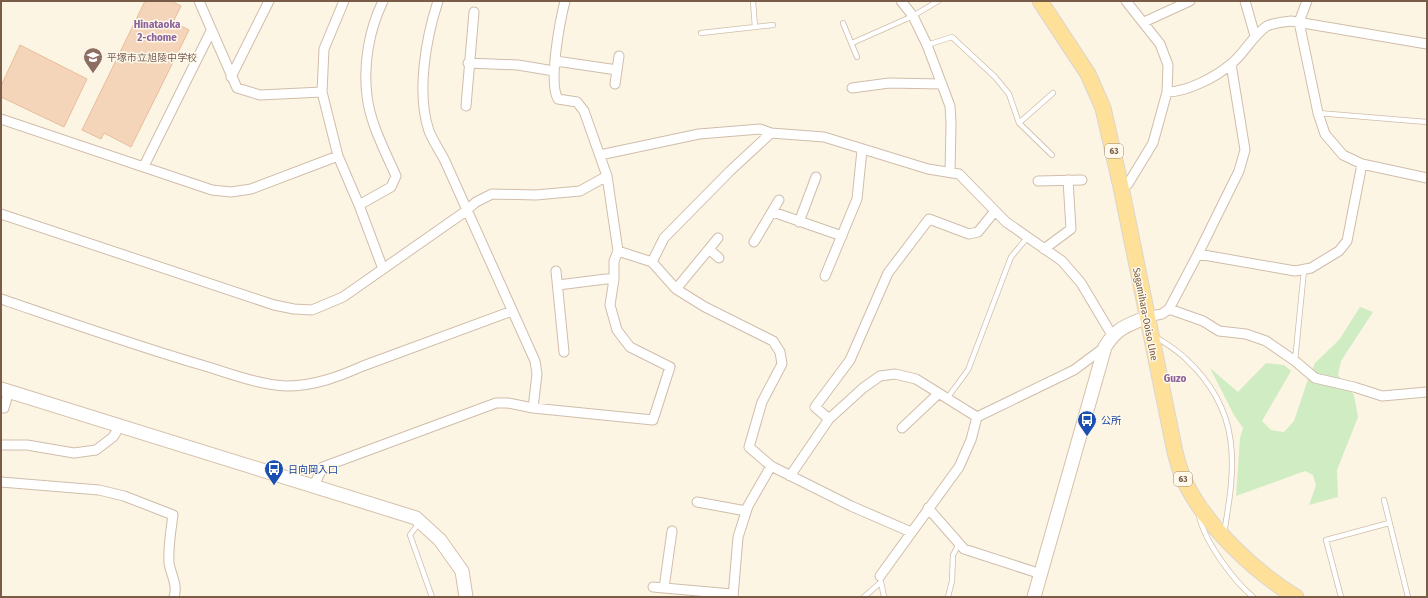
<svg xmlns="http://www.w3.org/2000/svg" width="1428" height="598" font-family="'Fira Sans Condensed','Noto Sans JP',sans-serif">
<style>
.green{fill:#d0ecc2}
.building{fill:#f4d5ba;stroke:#e8bd9a}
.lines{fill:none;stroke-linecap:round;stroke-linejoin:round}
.lane-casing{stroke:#d0bdaa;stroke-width:6}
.street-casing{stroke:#d0bdaa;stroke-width:11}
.secondary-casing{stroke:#d5c0aa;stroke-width:15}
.primary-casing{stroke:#dcd5cf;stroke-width:17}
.lane{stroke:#fff;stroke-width:4.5}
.street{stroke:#fff;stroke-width:9}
.secondary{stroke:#fff;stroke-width:13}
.primary{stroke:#ffe099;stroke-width:15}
.labels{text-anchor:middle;stroke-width:3;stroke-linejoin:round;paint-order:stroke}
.shield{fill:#fff9eb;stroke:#a08b79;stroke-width:1}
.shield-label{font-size:9px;font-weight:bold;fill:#785c48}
.education-label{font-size:10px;fill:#785e54;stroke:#fff9eb;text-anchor:start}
.street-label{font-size:10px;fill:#785c48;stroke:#fff9eb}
.transit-label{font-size:10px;fill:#164399;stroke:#fff9eb;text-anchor:start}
.neighbourhood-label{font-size:11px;font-weight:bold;fill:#8c639b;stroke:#fff9eb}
</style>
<rect width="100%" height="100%" fill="#fdf5e4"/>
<path class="green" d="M1360,307L1373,312L1341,361L1338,375L1354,395L1358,417L1337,470L1338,497L1309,505L1316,485L1313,475L1305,471L1236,496L1240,438L1243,428L1234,415L1210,368L1238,392L1266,363L1284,365L1291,371L1262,421L1271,430L1284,432L1294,421L1307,382L1315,363L1339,340Z"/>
<path class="building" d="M145,1H171L181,6L173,22L189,30L131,147L104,133L101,139L82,130Z
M20,45L87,79L64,127L1,97V86Z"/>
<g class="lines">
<defs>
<path id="lane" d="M753,1L755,27
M843,23L857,57
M701,33L773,25
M852,43L913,16L938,1
M927,45L952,37L995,77L1009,94L1019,123L1052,155
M1318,113L1427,122
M1019,123L1053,93
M1155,339H1159C1168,345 1178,351 1186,359C1242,411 1236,465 1224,533
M1295,361L1304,270
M948,397L968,370L1011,257L1027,238
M1384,500L1408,597
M1199,515C1204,541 1233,580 1253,597
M419,523L410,535L432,597
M881,582L884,597
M864,597L881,582
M948,597L952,581L953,555L959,544
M1341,597L1326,540L1389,523"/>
<path id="street" d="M199,1L237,88L260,95L322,92
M344,1L324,49L322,92L338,156L359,205L383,269
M438,1C426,38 416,93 429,131C433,141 440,151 445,161L535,361L537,374L533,408
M901,1L913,16L927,45L950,106L951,123L950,172
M1245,1L1255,36
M1307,1L1299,22L1318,113L1325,134L1343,155L1362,164L1427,178
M1144,22L1190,1
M556,61L617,70
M468,63L518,65L554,71
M231,77L269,1
M615,84L619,56
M852,88L889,83L942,84
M1167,92C1187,92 1216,77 1231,64C1245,53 1252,36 1267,26C1273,23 1284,22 1291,21L1427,44
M466,106L474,12
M1,119L212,190L231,192L251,189L338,156
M600,155L699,134L760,129L771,133L824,137L928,169L959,174L1006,222L1062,261L1081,283L1112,335
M144,166L211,31
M1038,181L1082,180
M1121,187L1128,184L1153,143L1167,92L1168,65L1160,44L1126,1
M359,205L391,187L396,176C385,151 370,123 367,96C363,64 369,30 383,1
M773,212L842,236
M1,214L274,305L294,309L312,310L343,297L466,211L476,202L492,194L536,195L580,191L607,176
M799,222L816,177
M754,242L779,200
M709,249L719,258
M1044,249L1071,229L1068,180
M618,251L652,262L676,289L705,307L773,341L780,352L782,364L762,402L749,447L771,466L851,506L911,532
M1198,254L1295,271L1311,268L1339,251L1347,241L1362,164
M652,262L664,238L730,171L771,133
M556,271L564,352
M825,276L857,199L862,150
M558,285L606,279H614
M676,289L718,238
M1,299C69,322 136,346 205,366C231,374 260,385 287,386C314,386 338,377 363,366L512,311
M1169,309L1203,321L1219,331L1246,334L1266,341L1295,361L1315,378L1354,387L1382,396L1427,392
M1147,317L1162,314L1169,309L1198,254L1239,171L1245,150L1231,64
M1,408H4L9,391
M829,419L815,407L850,360L888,273L929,219L969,234L978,232L995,211
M902,428L938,394
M1,445H27L74,453L96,450L113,437L120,426
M790,476L829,419L863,388L880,376L895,374L916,379L977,417
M1,482L99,490L124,496L173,515C171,530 168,547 169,563C171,575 178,585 174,597
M313,487L323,467L496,403H508L533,408L653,420L670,367L630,347L617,330L610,305L614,279V261L618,251L607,176L584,111L577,102L558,99C548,83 560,21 565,1
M697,502L746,511
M928,508L964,549L1041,574
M880,576L959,467L971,440L977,417L1074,370L1105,347
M653,587L732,594
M664,588L672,531
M733,597L738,537L748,506L771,466"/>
<path id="secondary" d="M1,389L416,518L440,540L462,571L466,597
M1034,597L1105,347C1117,327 1127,326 1147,317"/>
<path id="primary" d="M1040,1L1088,74L1103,108L1121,187L1175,452C1178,463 1181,475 1186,484C1208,528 1254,571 1296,597"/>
</defs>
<use href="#lane" class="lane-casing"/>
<use href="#street" class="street-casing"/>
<use href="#secondary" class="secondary-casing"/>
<use href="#primary" class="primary-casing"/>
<use href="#lane" class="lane"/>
<use href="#street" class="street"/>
<use href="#secondary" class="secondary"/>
<use href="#primary" class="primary"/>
</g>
<defs>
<symbol id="school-pin" viewBox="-11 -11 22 30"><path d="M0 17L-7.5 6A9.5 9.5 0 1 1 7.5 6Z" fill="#8d6e63" stroke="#fff9eb"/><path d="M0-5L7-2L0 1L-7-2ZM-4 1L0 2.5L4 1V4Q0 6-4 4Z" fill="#fff"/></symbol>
<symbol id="bus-pin" viewBox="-11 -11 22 30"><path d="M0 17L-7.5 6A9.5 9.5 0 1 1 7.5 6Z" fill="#1a4fb4" stroke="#fff9eb"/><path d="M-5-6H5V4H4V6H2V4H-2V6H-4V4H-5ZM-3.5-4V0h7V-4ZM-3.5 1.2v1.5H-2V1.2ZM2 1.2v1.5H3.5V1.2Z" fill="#fff"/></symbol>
</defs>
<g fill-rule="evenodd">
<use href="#school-pin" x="82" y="46" width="22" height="30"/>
<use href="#bus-pin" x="1076" y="409" width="22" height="30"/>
<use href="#bus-pin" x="263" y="458" width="22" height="30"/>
</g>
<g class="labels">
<g class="shield">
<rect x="1105" y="144" width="18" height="14" rx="3"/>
<rect x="1174" y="472" width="18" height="14" rx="3"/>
</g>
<g class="shield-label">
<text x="1114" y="154">63</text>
<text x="1183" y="482">63</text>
</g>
<g class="education-label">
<text x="107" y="61">平塚市立旭陵中学校</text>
</g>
<g class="street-label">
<text transform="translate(1146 314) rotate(79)" y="4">Sagamihara-Ooiso LIne</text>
</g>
<g class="transit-label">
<text x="1101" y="424">公所</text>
<text x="288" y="473">日向岡入口</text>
</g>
<g class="neighbourhood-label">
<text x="157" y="28">Hinataoka<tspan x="157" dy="13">2-chome</tspan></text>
<text x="1175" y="382">Guzo</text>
</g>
</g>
<rect width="1428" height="598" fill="none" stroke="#785c48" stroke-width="4"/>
</svg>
